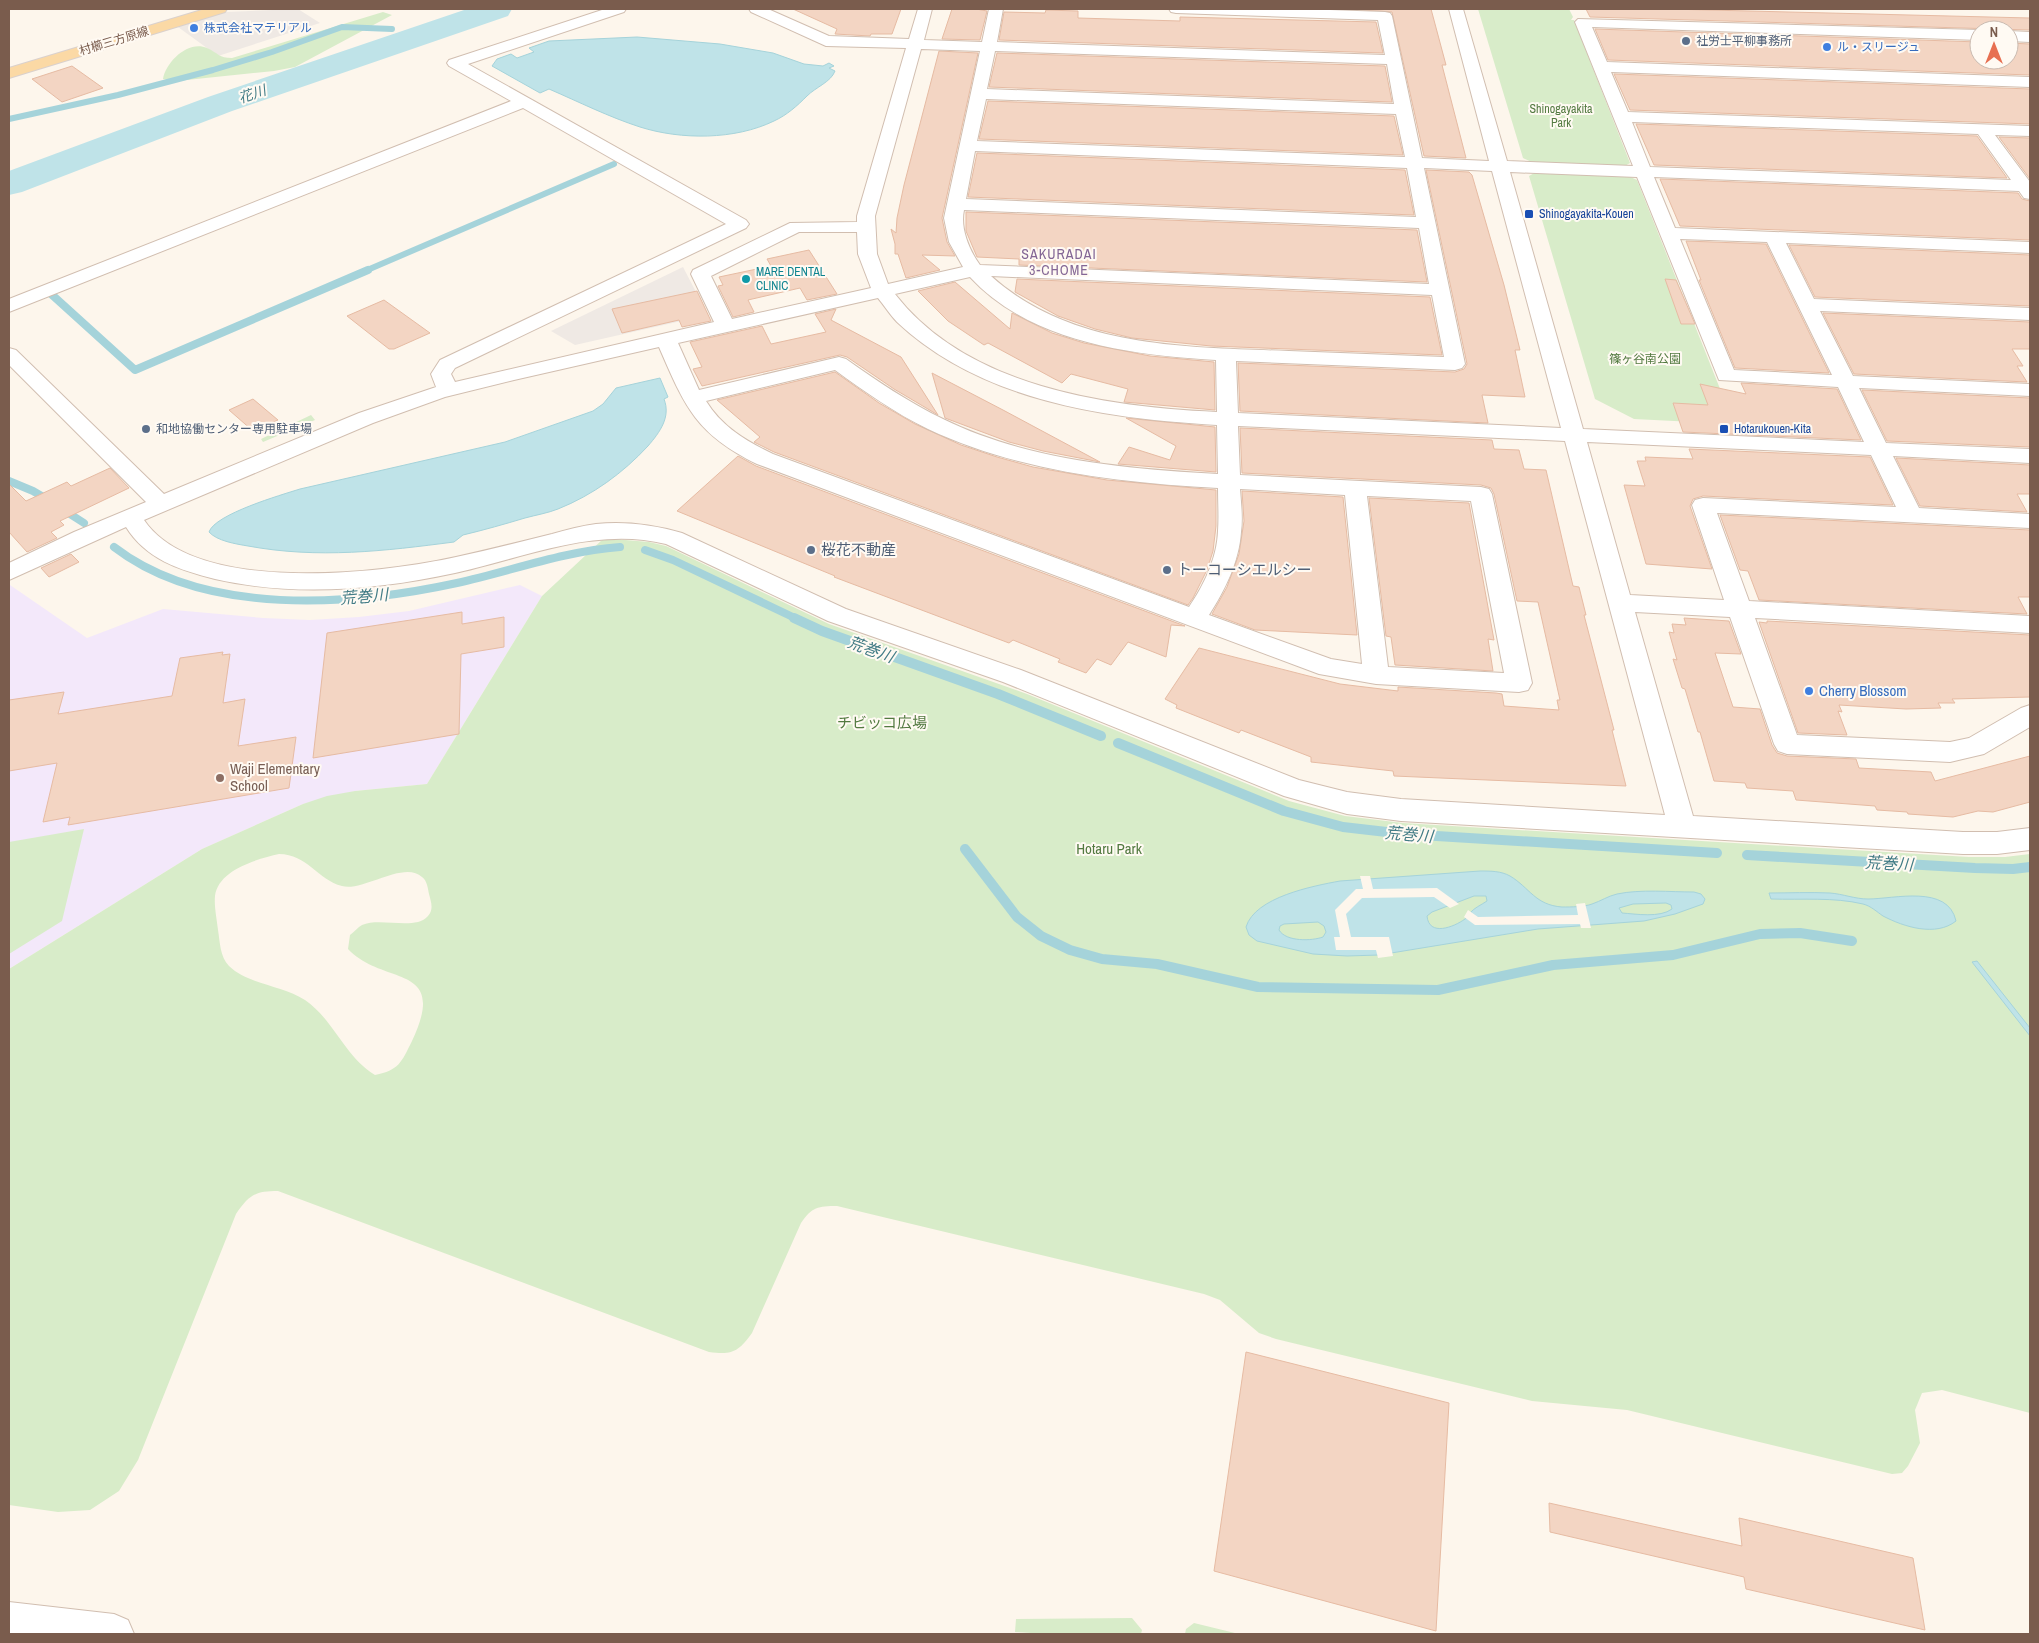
<svg xmlns="http://www.w3.org/2000/svg" width="2039" height="1643" font-family="'Archivo Narrow','Noto Sans JP',sans-serif">
<style>
.industrial{fill:#efe9e4}
.education{fill:#f3e8fa}
.green{fill:#d8ecc9;fill-rule:evenodd}
.water{fill:#bfe3e8;stroke:#a5d3da;fill-rule:evenodd}
.pier{fill:#fdf6ec}
.lines{fill:none;stroke-linecap:round;stroke-linejoin:round}
.stream-far2{stroke:#a5d3da;stroke-width:6}
.stream-far1{stroke:#a5d3da;stroke-width:8}
.stream{stroke:#a5d3da;stroke-width:10}
.river{fill:#bfe3e8;fill-rule:evenodd}
.building{fill:#f3d5c3;stroke:#e6bba3}
.minor-casing{stroke:#d1beb0;stroke-width:2}
.major-casing{stroke:#dad1cd;stroke-width:2}
.minor{fill:#fff;fill-rule:evenodd}
.major{fill:#fbd9a5;fill-rule:evenodd}
.shop-dot{fill:#3f7fe0;stroke:#fffaf3;stroke-width:2}
.service-dot{fill:#5c6f8a;stroke:#fffaf3;stroke-width:2}
.transit-dot{fill:#1a4fb4;stroke:#fffaf3;stroke-width:2}
.culture-dot{fill:#0f9aa8;stroke:#fffaf3;stroke-width:2}
.education-dot{fill:#8d6e63;stroke:#fffaf3;stroke-width:2}
.labels{text-anchor:middle;stroke-width:4;stroke-linejoin:round;paint-order:stroke}
.far-shop-label{font-size:12px;fill:#366cbe;stroke:#fffaf3;text-anchor:start}
.far-street-label{font-size:12px;fill:#7a5c4d;stroke:#fffaf3}
.far-service-label{font-size:12px;fill:#4e5e75;stroke:#fffaf3;text-anchor:start}
.far-park-label{font-size:12px;fill:#537a41;stroke:#fffaf3}
.far-transit-label{font-size:12px;fill:#164399;stroke:#fffaf3;text-anchor:start}
.far-culture-label{font-size:12px;fill:#0d838f;stroke:#fffaf3;text-anchor:start}
.far-water-label{font-size:14px;font-style:italic;fill:#437c86;stroke:#fffaf3}
.far-neighbourhood-label{font-size:14px;letter-spacing:1px;fill:#846695;stroke:#fffaf3}
.service-label{font-size:15px;fill:#4e5e75;stroke:#fffaf3;text-anchor:start}
.shop-label{font-size:15px;fill:#366cbe;stroke:#fffaf3;text-anchor:start}
.park-label{font-size:15px;fill:#537a41;stroke:#fffaf3}
.education-label{font-size:15px;fill:#785e54;stroke:#fffaf3;text-anchor:start}
.water-label{font-size:16px;font-style:italic;fill:#437c86;stroke:#fffaf3}
</style>
<rect width="100%" height="100%" fill="#fdf6ec"/>
<path class="industrial" d="M298,9L320,23L218,56L178,27L226,12Z
M683,267L708,315L575,345L551,331Z"/>
<path class="education" d="M10,585L87,638L163,609L263,618L310,620L359,617L409,611L520,585L542,596L427,784L355,791L303,804L202,849L9,969Z"/>
<path class="green" d="M1478,9H1569L1573,17L1571,20H1574L1630,163L1623,167L1536,164L1523,158Z
M383,12L392,15L295,67L274,71L177,81L163,79C166,62 188,40 207,48C218,53 219,58 232,58Z
M1538,171L1626,175L1637,180L1734,424L1634,419L1595,399L1529,176Z
M311,415L315,420L263,442L261,439Z
M613,539L649,542L666,546L829,624L1027,694L1289,801L1345,816L1403,823L1969,857H2005L2030,854V1413L1942,1390L1922,1393L1915,1410L1920,1443L1908,1466L1902,1473L1892,1474L1627,1410L1532,1401L1276,1339L1259,1333L1220,1300L1204,1294L837,1206C818,1206 812,1207 801,1223L752,1333C738,1352 733,1355 709,1352L278,1191C255,1191 249,1195 236,1214L138,1460L119,1491L90,1510L58,1512L9,1505V969L202,849L303,804L327,796L355,791L427,784L542,596L602,540ZM279,854C307,854 318,880 342,886C363,892 404,860 422,877C427,880 428,889 429,894C431,902 434,909 428,916C415,931 381,917 362,925C358,927 354,932 350,935L348,949C384,987 449,962 412,1041C401,1063 399,1070 375,1075C345,1057 334,1020 305,1000C282,985 249,985 229,966C220,957 220,942 218,930C217,920 214,907 215,896C218,870 257,859 279,854Z
M84,829L62,921L9,954V842Z
M1132,1618L1142,1630L1141,1634H1046L1015,1632L1016,1619Z
M1194,1623L1239,1634H1185L1186,1629Z"/>
<path class="water" d="M637,37L720,44L773,53L804,64L823,66L829,63L834,66L829,68L835,71C831,82 816,87 807,96C797,106 787,115 774,121C735,140 681,140 640,127C609,117 579,102 549,89L540,93L492,66L497,59L511,54L517,58L534,52L529,48L549,41Z
M660,378L668,397L664,399C671,417 660,432 648,446C623,473 593,495 558,509C548,513 536,515 525,518C505,524 484,530 463,535L454,542C385,551 318,559 248,546C236,544 217,541 209,532C215,514 281,495 300,489L505,442L593,411L603,404L616,388Z
M1480,871C1491,871 1501,871 1510,876C1530,888 1535,905 1562,907C1571,907 1584,907 1592,904C1601,901 1608,896 1617,894C1641,889 1670,892 1694,892L1701,894L1705,899L1703,904L1675,914L1644,921L1538,929L1379,955L1347,956L1313,954L1257,941L1249,935L1246,927C1255,897 1313,886 1340,881ZM1474,896H1486L1487,901C1481,905 1474,908 1470,913C1467,916 1469,916 1465,919C1454,927 1429,937 1427,916L1432,912ZM1666,903L1671,905L1672,909C1660,918 1636,914 1622,913L1619,908L1633,904ZM1318,922L1324,926L1326,932L1323,937C1312,941 1286,942 1279,930L1280,926L1284,924Z
M1769,893C1789,893 1810,892 1830,893C1843,894 1855,899 1868,899C1894,899 1948,884 1956,921C1936,937 1904,927 1883,916C1877,912 1871,906 1863,904C1834,897 1802,900 1771,899Z
M1977,961L2030,1028V1036L1972,962Z"/>
<path class="pier" d="M1360,876H1370L1373,889L1437,888L1459,904L1450,908L1434,897L1362,898L1346,914L1351,937H1389L1393,956L1378,958L1376,950H1336L1334,937H1340L1335,910L1356,889H1363Z
M1585,903L1591,928H1581L1580,924L1475,925L1464,917L1468,910L1478,917L1578,915L1576,904Z"/>
<g class="lines">
<path class="stream-far2" d="M9,119L118,95L213,70L272,52L342,27L392,29
M365,271L614,164"/>
<path class="stream-far1" d="M50,293L135,370L368,270
M9,481L33,491L50,501
M62,509L84,523
M114,547C205,617 351,606 457,583C511,571 565,551 620,547
M645,550L673,560L797,619"/>
<path class="stream" d="M794,618L822,631L998,694L1101,736
M1118,743L1284,811L1343,827L1404,834L1717,853
M965,849L1017,917L1041,936L1070,950L1102,959L1157,964L1258,987L1438,990L1553,965L1673,955L1760,934L1800,933L1852,941
M1747,855L1975,868L2013,869L2030,867"/>
<path class="river" d="M467,9H512L508,16L232,111L22,192L9,195V171L208,97Z"/>
</g>
<path class="building" d="M793,9H901L892,34H871L870,36L835,34L837,29Z
M952,9H976L987,11L980,40L942,39Z
M1347,9H1431L1446,65H1442L1466,158L1424,156L1392,12Z
M1586,9H1668L2030,18V30L1590,17Z
M1046,10L1078,11V18L1180,21V17L1376,22L1383,53L999,40L1004,12L1045,13Z
M1595,29L1979,42V60H2009V43L2030,44V75L1608,60Z
M939,51L978,53L942,218L947,242L955,256L922,255L940,270L906,278L898,254H895V244L891,229L896,233L897,218L904,185Z
M997,53L1385,66L1392,102L989,87Z
M72,66L103,88L62,102L32,79Z
M1614,74L2030,89V124L1630,110Z
M988,101L1394,116L1403,155L979,139Z
M1636,124L1977,136L2007,178L1654,165Z
M1999,137L2030,138V179Z
M977,153L1405,170L1414,215L968,197Z
M1426,170L1469,172L1472,175L1504,285L1520,350H1515L1525,397L1482,395L1488,423L1240,411L1238,363L1455,372L1464,369L1467,364Z
M1660,179L2018,193L2022,199L2030,201V240L1680,226Z
M966,212L1417,230L1427,282L1019,265V259L977,257L966,231Z
M1686,241L1766,244L1829,373L1735,368L1699,280H1701Z
M1789,245L2030,255V306L1815,297Z
M809,250L837,294L807,300L800,288L748,300L754,312L733,317L718,286L723,285L719,277L771,266L767,259Z
M1017,279L1430,297L1442,355L1211,346L1132,338L1095,329L1058,316L1015,292Z
M1665,279L1676,280L1695,324H1681Z
M955,282L1010,329L1012,313L1052,333L1084,343L1150,356L1214,362L1215,410L1124,402L1128,389L1071,374L1062,383L988,343L984,345L948,321L918,291Z
M697,291L711,321L682,327L679,320L622,333L612,309Z
M384,300L430,333L394,349H389L347,316Z
M836,309L831,320L901,357L938,415L894,389L847,357L840,355L702,386L693,369L702,367L690,342L762,326L771,344L826,332L815,314Z
M1823,313L2030,322V349H2012L2023,366H2017L2027,382L1854,374Z
M835,372L879,403L915,424L961,445L997,457L1033,467L1107,480L1216,490V526L1213,551L1207,570L1193,598L1188,605L774,452L754,442L760,437L717,400Z
M932,373L1003,410L1100,462L1043,451L1009,442L945,418Z
M1741,383L1837,389L1861,440L1683,432L1673,403L1708,405L1700,384L1746,394Z
M1862,390L2030,398V447L1887,441Z
M253,399L278,420L253,431L229,410Z
M1126,418L1215,427L1216,472L1118,464L1129,447L1170,460L1176,446Z
M1240,428L1492,440L1494,449L1519,450L1524,469L1546,470L1573,586L1579,587L1586,615H1584L1614,730H1612L1626,786L1394,776L1393,771L1311,762V757L1241,730L1239,733L1176,708L1177,705L1165,699L1199,648L1340,684L1398,691V687L1496,693L1502,694L1504,706L1559,710L1557,700H1560L1538,602L1517,601L1494,494L1491,488L1481,485L1242,473Z
M1689,449L1870,457L1893,505L1703,496L1693,499L1690,506L1712,569L1646,564L1624,485L1645,486L1637,461H1646L1645,457L1693,459Z
M738,456L756,466L1185,626L1171,625L1166,657L1128,642L1111,665L1097,659L1086,673L1058,662L1060,659L1013,640L1009,643L834,577L835,576L677,511Z
M1896,458L2030,465V494H2017L2027,512L1920,506Z
M110,468L129,488L60,521L64,525L51,532L57,538L27,552L9,532V484L26,501L67,482L71,486Z
M1242,491L1343,497L1357,635L1255,630L1212,614L1227,587L1239,554L1244,521Z
M1369,498L1469,503L1494,640L1488,639L1493,671L1395,665L1391,637L1386,636Z
M1720,515L2030,530V597H2018L2027,614L1759,600L1748,571L1740,570Z
M71,554L79,562L49,577L41,568Z
M462,612V624L504,617V647L461,654L459,734L313,758L327,633Z
M1684,618L1729,621L1741,654L1715,653L1733,707L1760,709L1772,745L1777,753L1787,756L1856,759L1859,768L1931,772L1935,781L2030,756V802L1993,812L1978,811L1953,817L1908,814L1907,812L1877,810L1875,806L1796,800L1793,791L1747,788L1745,783L1714,781L1700,732H1698L1685,689L1682,688L1673,659L1677,660L1669,632L1674,633L1672,624L1686,625Z
M1767,621L2030,635V697L1952,699L1955,703H1938L1941,708L1906,709L1839,705L1842,712L1838,711L1847,735L1798,733L1759,622L1767,623Z
M223,652L222,655L230,654L223,703L245,699L238,746L296,737L289,788L68,825L70,817L43,822L57,763L9,771V700L64,692L58,714L172,696L180,658Z
M1246,1352L1449,1403L1436,1631L1214,1571Z
M1549,1503L1742,1546L1739,1518L1913,1558L1925,1630L1746,1589L1744,1577L1550,1532Z"/>
<g class="lines">
<defs>
<path id="minor" d="M605,9H626L624,12L468,64L746,220L749,224L746,228L455,368L451,374L455,382L714,322L691,274L693,270L790,223L857,222V216L906,48L826,46L751,12L749,9H768L829,36L909,39L918,9H932L924,40L982,42L989,9H1003L997,42L1385,55L1378,20L1176,13L1171,12L1169,9H1302L1385,12L1390,13L1392,16L1422,158L1489,161L1449,9H1463L1507,161L1633,166L1575,22L1578,19L1979,30V40L1592,27L1607,62L2030,77V87L1611,72L1628,112L2030,126V136L1995,135L2030,182V199L2024,198L2019,191L1654,177L1675,228L2030,242V253L1786,243L1814,299L2030,308V320L1820,311L1853,376L2030,384V396L1859,388L1886,443L2030,449V463L1893,456L1919,508L2030,514V528L1717,513L1749,601L2030,616V633L1755,618L1797,735L1950,742L1969,738L2021,708L2030,705V727L1984,754L1950,762L1787,754L1778,751L1774,744L1730,617L1635,612L1693,816L1963,832H1997L2030,828V850L1997,854H1963L1401,821L1347,814L1284,796L1003,682L828,621L666,544C595,526 524,558 455,573C377,590 294,597 215,579C179,570 146,559 126,527L9,580V563L74,532L146,502L9,365V348L16,350L164,494L359,413L436,387L431,374L440,360L726,224L523,108L9,312V299L511,101L449,66L447,63L449,60ZM921,49L980,51L944,218L949,242L963,267L888,284L877,254L875,216ZM995,51L1387,64L1394,104L987,89ZM986,99L1396,114L1405,157L977,141ZM1632,122L1978,134L2011,180L1650,167ZM975,151L1407,168L1416,217L966,199ZM1424,168L1492,171L1561,428L1238,413L1236,361L1455,370L1462,368L1465,364ZM1510,172L1637,177L1719,380L1838,387L1864,442L1583,429ZM964,210L1419,228L1429,284L980,265C969,250 960,228 964,210ZM799,232H857L858,254L871,288L732,319L711,276ZM1680,239L1767,242L1832,375L1734,370ZM991,276L1432,295L1444,357C1392,355 1340,353 1289,351C1187,347 1072,349 991,276ZM970,277C1031,343 1132,355 1216,360L1217,412C1106,407 967,387 895,294ZM878,298C884,305 890,315 897,322C981,401 1106,419 1217,425L1218,474C1126,469 1026,460 943,419C908,402 877,381 846,359L839,357L699,390L678,343ZM659,347C685,407 696,434 757,464L1319,674L1376,684L1519,692L1528,690L1532,683L1492,494L1489,489L1481,487L1240,475L1238,426L1565,441L1665,815L1401,799L1347,792L1299,780L1021,670L846,609L682,533C654,525 626,521 596,524C581,526 566,530 552,534C520,542 488,550 456,557C379,574 195,595 144,520L373,423L445,397L514,380ZM835,370C865,392 895,413 928,429C1017,471 1121,483 1218,488C1218,502 1219,517 1218,531C1217,558 1204,585 1189,607L773,454C746,441 722,427 706,401ZM1587,442L1871,455L1896,507L1703,498L1695,500L1692,505L1724,600L1630,595ZM1240,489L1345,495L1362,664L1331,659L1209,615C1225,590 1239,562 1241,532C1243,518 1241,503 1240,489ZM1367,496L1471,501L1504,673L1388,667Z
M2009,31L2030,32V42L2009,41Z
M9,1602L114,1614L128,1620L134,1634H9Z"/>
<path id="major" d="M205,9H227L225,12L9,78V68Z"/>
</defs>
<use href="#minor" class="minor-casing"/>
<use href="#major" class="major-casing"/>
<use href="#minor" class="minor"/>
<use href="#major" class="major"/>
</g>
<g class="shop-dot">
<circle cx="194" cy="28" r="5"/>
<circle cx="1827" cy="47" r="5"/>
<circle cx="1809" cy="691" r="5"/>
</g>
<g class="service-dot">
<circle cx="1686" cy="41" r="5"/>
<circle cx="146" cy="429" r="5"/>
<circle cx="811" cy="550" r="5"/>
<circle cx="1167" cy="570" r="5"/>
</g>
<g class="transit-dot">
<rect x="1524" y="209" width="10" height="10" rx="2.5"/>
<rect x="1719" y="424" width="10" height="10" rx="2.5"/>
</g>
<circle class="culture-dot" cx="746" cy="279" r="5"/>
<circle class="education-dot" cx="220" cy="778" r="5"/>
<g class="labels">
<g class="far-shop-label">
<text x="204" y="32">株式会社マテリアル</text>
<text x="1837" y="51">ル・スリージュ</text>
</g>
<g class="far-street-label">
<text transform="translate(114 41) rotate(-17)" y="4">村櫛三方原線</text>
</g>
<g class="far-service-label">
<text x="1696" y="45">社労士平柳事務所</text>
<text x="156" y="433">和地協働センター専用駐車場</text>
</g>
<g class="far-park-label">
<text x="1561" y="113">Shinogayakita<tspan x="1561" dy="14">Park</tspan></text>
<text x="1645" y="363">篠ヶ谷南公園</text>
</g>
<g class="far-transit-label">
<text x="1539" y="218">Shinogayakita-Kouen</text>
<text x="1734" y="433">Hotarukouen-Kita</text>
</g>
<g class="far-culture-label">
<text x="756" y="276">MARE DENTAL<tspan x="756" dy="14">CLINIC</tspan></text>
</g>
<g class="far-water-label">
<text transform="translate(252 94) rotate(-19)" y="5">花川</text>
</g>
<g class="far-neighbourhood-label">
<text x="1059" y="259">SAKURADAI<tspan x="1059" dy="16">3-CHOME</tspan></text>
</g>
<g class="service-label">
<text x="821" y="555">桜花不動産</text>
<text x="1177" y="575">トーコーシエルシー</text>
</g>
<g class="shop-label">
<text x="1819" y="696">Cherry Blossom</text>
</g>
<g class="park-label">
<text x="882" y="728">チビッコ広場</text>
<text x="1109" y="854">Hotaru Park</text>
</g>
<g class="education-label">
<text x="230" y="774">Waji Elementary<tspan x="230" dy="17">School</tspan></text>
</g>
<g class="water-label">
<text transform="translate(364 596) rotate(-5)" y="6">荒巻川</text>
<text transform="translate(871 649) rotate(20)" y="6">荒巻川</text>
<text transform="translate(1409 834) rotate(5)" y="6">荒巻川</text>
<text transform="translate(1889 863) rotate(3)" y="6">荒巻川</text>
</g>
</g>
<rect width="2039" height="1643" fill="none" stroke="#7a5c4d" stroke-width="20"/>
<g transform="translate(1994 45)"><circle r="24" fill="#fffaf3" stroke="#cabbb1"/>
<path d="M0-4L9 19L0 12L-9 19Z" fill="#e76f51"/>
<text y="-8" font-size="14" font-weight="bold" text-anchor="middle" fill="#7a5c4d">N</text>
</g>
</svg>
